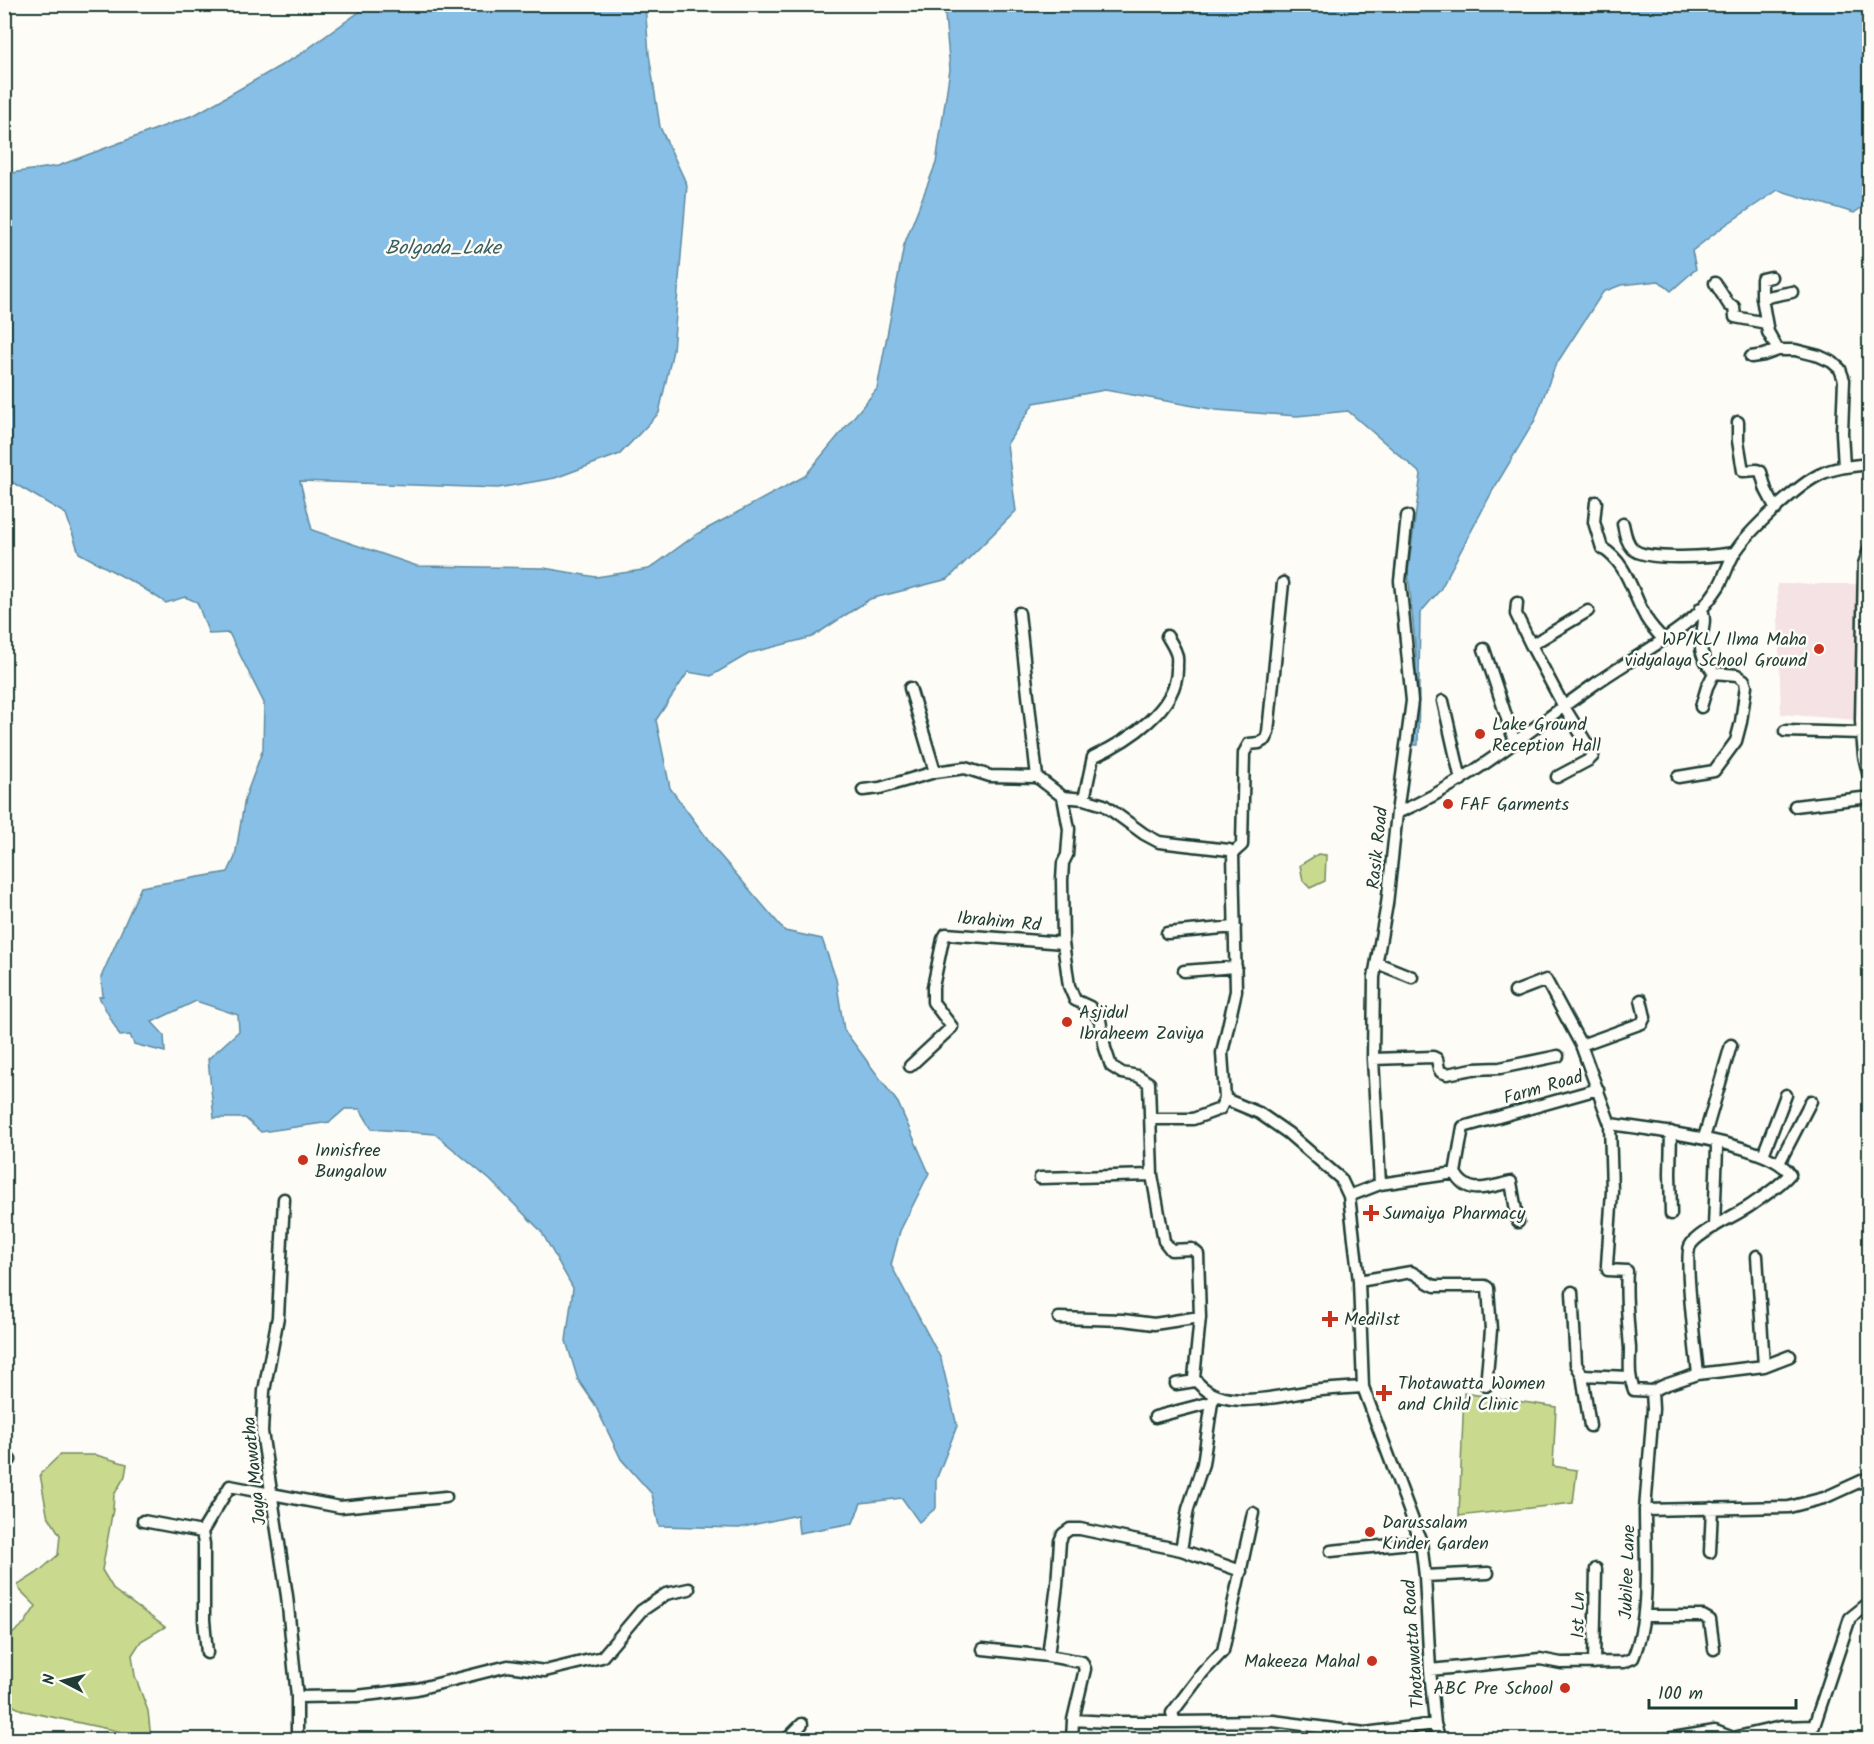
<svg xmlns="http://www.w3.org/2000/svg" width="1874" height="1744" font-family="Kalam,sans-serif">
<style>
.built{fill:#f4e2e4}
.green{fill:#c9d98d;stroke:#748b60;stroke-width:1.5}
.water{fill:#88bfe6;stroke:#5e8b9f;stroke-width:1.5}
.lines{fill:none;stroke-linecap:round;stroke-linejoin:round}
.minor-casing{stroke:#1f3d34;stroke-width:15}
.minor{stroke:#fdfcf7;stroke-width:10}
.poi-dot{fill:#c8321e;stroke:#fdfcf7;stroke-width:2}
.labels{text-anchor:middle;stroke-width:5;stroke-linejoin:round;paint-order:stroke}
.poi-label{font-size:18px;fill:#1f3d34;stroke:#fdfcf7;text-anchor:start}
.street-label{font-size:18px;fill:#1f3d34;stroke:#fdfcf7}
.water-label{font-size:20px;font-style:italic;fill:#395e60;stroke:#fdfcf7}
</style>
<rect width="100%" height="100%" fill="#fdfcf7"/>
<filter id="ink" filterUnits="userSpaceOnUse"><feTurbulence type="fractalNoise" baseFrequency=".0167" numOctaves="2"/><feDisplacementMap in="SourceGraphic" scale="12" xChannelSelector="R" yChannelSelector="G"/><feConvolveMatrix kernelMatrix="1 2 1 2 8 2 1 2 1" color-interpolation-filters="sRGB"/></filter>
<g filter="url(#ink)">
<path class="built" d="M1777,584H1860L1857,720L1781,714Z"/>
<path class="green" d="M1318,854L1326,855L1325,881L1310,888L1303,881L1300,865Z
M1464,1393L1556,1407L1553,1466L1577,1470L1573,1503L1459,1516Z
M60,1455H96L127,1464L125,1476L114,1495L113,1509L102,1570L114,1590L165,1627L141,1641L132,1655L135,1676L148,1711L151,1739H128L122,1732L24,1711L9,1704L5,1693V1640L24,1624L36,1606L19,1589L18,1585L37,1573L58,1555L60,1535L47,1514L40,1474Z"/>
<path class="water" d="M369,5H645L649,54L660,127L687,185L673,350L659,413L620,454L555,478L498,488L300,481L312,530L417,566L544,568L596,577L649,569L697,534L805,476L877,389L904,245L936,163L950,69L944,5H1869V202L1854,213L1778,190L1724,226L1692,251L1696,269L1671,291L1659,281L1621,285L1603,292L1555,366L1535,420L1493,490L1440,590L1420,613L1418,745H1414L1416,654L1408,571L1421,474L1348,411L1297,416L1216,410L1105,390L1034,403L1007,444L1016,511L948,579L870,599L812,637L750,653L711,676L688,672L656,720L670,788L718,853L785,931L822,939L836,979L844,1030L898,1103L929,1173L900,1231L891,1265L941,1359L957,1426L936,1480V1508L919,1522L902,1498L861,1503L853,1523L799,1533L797,1515L739,1528L659,1526L652,1494L621,1459L594,1403L578,1380L566,1341L573,1288L541,1231L490,1180L435,1134L372,1129L360,1109H345L330,1122L261,1132L245,1118H214L208,1059L239,1031L238,1015L196,1001L152,1022L164,1035L165,1052L134,1044L130,1035L120,1036L99,997L103,996L101,977L141,887L228,872L235,857L245,798L263,749L264,703L229,633L209,634L197,602L185,597L166,603L140,586L79,553L66,514L5,478V174L58,166L196,114L299,55Z"/>
<g class="lines">
<defs>
<path id="minor" d="M1715,283L1729,305L1734,307L1735,317L1766,323
M1762,298V279L1771,277
M1778,350L1768,332L1762,298L1792,292
M1751,357L1764,355L1778,350H1795L1819,356L1832,362L1840,369L1844,380L1842,432L1844,467
M1738,422V441L1743,471L1757,470L1761,472L1766,490L1776,509
M1596,502L1594,522L1602,548C1627,563 1631,590 1644,614C1648,624 1657,632 1664,640
M1623,524C1625,533 1626,542 1633,549C1645,562 1716,556 1734,553
M1870,547L1864,564L1861,721L1864,756L1870,781
M1517,603L1516,614L1531,645L1564,707L1592,752L1593,756L1589,760L1557,777
M1701,608C1708,620 1700,634 1701,647C1701,657 1709,666 1714,673L1707,687L1701,707
M1019,613L1037,777
M1531,645L1588,611
M1484,649L1515,743
M910,688L935,772L965,768L990,776L1037,777L1063,797L1084,799L1104,805L1144,834L1159,842L1229,850L1233,853L1236,991L1222,1053L1225,1099L1259,1113L1288,1133L1341,1179L1349,1196L1359,1281L1363,1387L1421,1542L1425,1576L1430,1670L1435,1724L1440,1740
M1443,701L1461,780
M1785,731L1862,733
M1678,777L1714,771L1736,741L1741,722L1746,686L1744,680L1737,675L1714,673
M863,790L880,788L935,772
M1063,797L1069,829L1067,855L1063,863L1062,880L1063,943L1069,986L1075,1000L1090,1007L1100,1020L1105,1048L1111,1066L1122,1073L1138,1076L1149,1083L1152,1175L1164,1241L1171,1250L1192,1249L1198,1254L1200,1317L1194,1378C1219,1414 1275,1396 1312,1391C1329,1389 1346,1388 1363,1387
M1084,799L1093,757C1127,741 1179,709 1177,666C1177,662 1178,657 1176,653C1174,647 1170,641 1167,636
M1795,806L1870,797
M1397,813C1470,782 1530,729 1595,684C1626,662 1660,645 1689,621C1700,613 1711,598 1719,586C1725,576 1728,564 1734,554C1746,533 1800,483 1821,474C1836,467 1853,466 1870,464
M1233,853L1242,845L1244,753L1249,744L1259,743L1266,739L1268,732L1283,583
M1167,933L1235,927
M1377,963L1412,977
M1184,971L1236,967
M1515,992L1546,980L1581,1045L1610,1124L1612,1191L1607,1265L1608,1270L1627,1271C1625,1296 1628,1322 1630,1348C1630,1363 1628,1376 1634,1390L1652,1391L1653,1409L1645,1510
M1581,1045L1642,1023L1645,1017L1641,1000
M1373,1059L1433,1057L1437,1059L1439,1069L1441,1072L1447,1074L1473,1069L1500,1068L1558,1056
M910,1066L952,1027L933,1002V987L943,939L946,934L1063,943
M1150,1119H1193L1220,1109L1225,1099
M1610,1124C1647,1129 1771,1143 1790,1174C1780,1185 1766,1195 1754,1203C1740,1214 1697,1232 1690,1246C1684,1258 1696,1354 1698,1374
M1704,1138L1731,1045
M1763,1155L1786,1095
M1779,1163L1811,1101
M1455,1173C1468,1197 1488,1187 1511,1182L1518,1222
M1040,1178L1152,1175
M1380,1184L1373,1059L1374,977L1387,904L1397,813L1412,701L1400,581L1407,516
M1349,1196L1380,1184L1455,1173L1463,1127L1598,1089
M284,1199L278,1317L264,1391L262,1432L287,1596L297,1697V1740
M1671,1214L1670,1173L1671,1132
M1714,1227L1717,1148L1716,1142
M1757,1256L1764,1366
M1359,1281L1411,1272C1420,1276 1426,1283 1435,1286H1485L1488,1288L1491,1330L1486,1386
M1572,1292L1576,1364L1582,1375L1590,1426
M1059,1318L1123,1320L1154,1324L1200,1317
M1582,1375L1629,1377
M1176,1384L1195,1381
M1652,1391L1665,1385L1698,1374L1764,1366L1790,1356
M1155,1417L1212,1402
M4,1459L10,1460
M1253,1513L1223,1651L1203,1672L1172,1713L1175,1722L1273,1721L1365,1733L1435,1724
M143,1521L202,1532
M1181,1550L1188,1509L1203,1464L1212,1402L1216,1396
M1331,1551L1421,1542
M1710,1552L1712,1508
M1425,1576L1488,1573
M1644,1616H1703L1710,1620L1714,1649
M983,1649L1048,1656L1082,1662L1085,1669L1073,1720L1072,1740
M207,1653L204,1620V1544L202,1532L230,1486L340,1507L446,1497
M1048,1656L1057,1585L1060,1541L1063,1534L1070,1529H1080L1181,1550L1241,1571
M1594,1663L1596,1569
M1430,1670L1540,1659L1561,1663L1624,1662L1633,1658C1651,1616 1645,1556 1645,1510L1789,1507L1824,1498L1870,1477
M297,1697L357,1696L417,1689L508,1666L545,1671L602,1657L641,1611L666,1594L689,1589
M1073,1720L1108,1722H1175
M786,1740L802,1724
M1661,1740L1715,1731L1733,1738L1781,1727L1814,1726L1850,1618L1870,1602"/>
</defs>
<use href="#minor" class="minor-casing"/>
<use href="#minor" class="minor"/>
</g>
</g>
<g class="poi-dot">
<circle cx="1819" cy="649" r="6"/>
<circle cx="1480" cy="734" r="6"/>
<circle cx="1448" cy="804" r="6"/>
<circle cx="1067" cy="1022" r="6"/>
<circle cx="303" cy="1160" r="6"/>
<path d="M1368 1204h6v6h6v6h-6v6h-6v-6h-6v-6h6z"/>
<path d="M1327 1310h6v6h6v6h-6v6h-6v-6h-6v-6h6z"/>
<path d="M1381 1384h6v6h6v6h-6v6h-6v-6h-6v-6h6z"/>
<circle cx="1370" cy="1532" r="6"/>
<circle cx="1372" cy="1661" r="6"/>
<circle cx="1565" cy="1688" r="6"/>
</g>
<g class="labels">
<g class="poi-label">
<text x="1807" y="645" text-anchor="end">WP/KL/ Ilma Maha<tspan x="1807" dy="21">vidyalaya School Ground</tspan></text>
<text x="1492" y="730">Lake Ground<tspan x="1492" dy="21">Reception Hall</tspan></text>
<text x="1460" y="810">FAF Garments</text>
<text x="1079" y="1018">Asjidul<tspan x="1079" dy="21">Ibraheem Zaviya</tspan></text>
<text x="315" y="1156">Innisfree<tspan x="315" dy="21">Bungalow</tspan></text>
<text x="1383" y="1219">Sumaiya Pharmacy</text>
<text x="1344" y="1325">Medi1st</text>
<text x="1398" y="1389">Thotawatta Women<tspan x="1398" dy="21">and Child Clinic</tspan></text>
<text x="1382" y="1528">Darussalam<tspan x="1382" dy="21">Kinder Garden</tspan></text>
<text x="1360" y="1667" text-anchor="end">Makeeza Mahal</text>
<text x="1553" y="1694" text-anchor="end">ABC Pre School</text>
</g>
<g class="street-label">
<text transform="translate(1377 848) rotate(-84)" y="6">Rasik Road</text>
<text transform="translate(999 921) rotate(5)" y="6">Ibrahim Rd</text>
<text transform="translate(1543 1087) rotate(-16)" y="6">Farm Road</text>
<text transform="translate(254 1471) rotate(-96)" y="6">Jaya Mawatha</text>
<text transform="translate(1627 1572) rotate(-88)" y="6">Jubilee Lane</text>
<text transform="translate(1578 1615) rotate(-89)" y="6">1st Ln</text>
<text transform="translate(1413 1644) rotate(-94)" y="6">Thotawatta Road</text>
</g>
<g class="water-label">
<text x="443" y="254">Bolgoda_Lake</text>
</g>
</g>
<rect width="1874" height="1744" fill="none" stroke="#fdfcf7" stroke-width="24"/>
<rect x="12" y="12" width="1850" height="1720" fill="none" stroke="#1f3d34" stroke-width="2" filter="url(#ink)"/>
<g transform="translate(63 1681) rotate(277)" stroke="#fdfcf7" stroke-width="4.5" paint-order="stroke">
<path d="M0-4.5L10 22L0 15L-10 22Z" fill="#1f3d34"/>
<text y="-9" font-size="16" font-weight="bold" text-anchor="middle" fill="#1f3d34">N</text>
</g>
<path d="M1649 1699v9h147v-9" fill="none" stroke="#1f3d34" stroke-width="3"/>
<text x="1658" y="1699" font-size="18" fill="#1f3d34" stroke="#fdfcf7" stroke-width="4.5" paint-order="stroke">100 m</text>
</svg>
